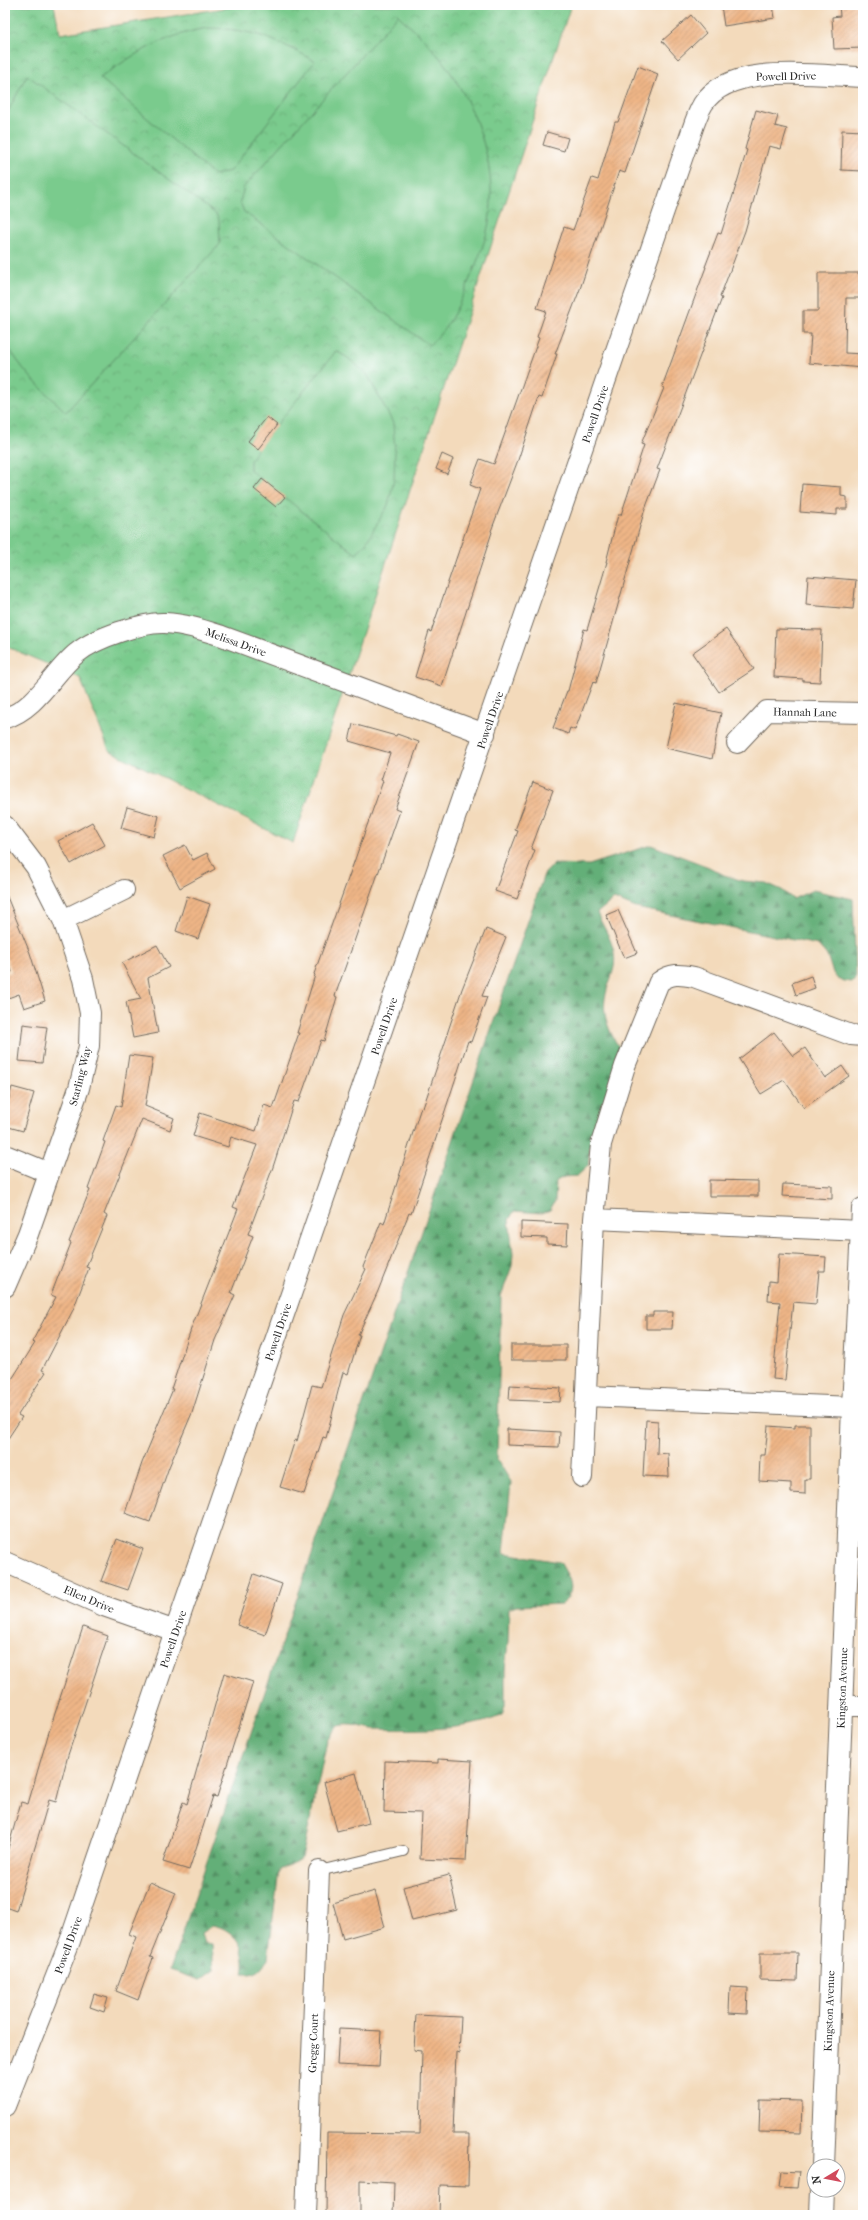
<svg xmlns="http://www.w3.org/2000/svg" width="868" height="2220" font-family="'IM FELL French Canon',serif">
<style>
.forest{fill:url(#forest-firs);stroke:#476d52}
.park{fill:url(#park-crowns);stroke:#527b5c}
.pitch{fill:#7acb8d;stroke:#527b5c}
.building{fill:url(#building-hatch)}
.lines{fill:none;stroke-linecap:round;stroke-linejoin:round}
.lane-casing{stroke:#71685d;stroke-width:12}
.street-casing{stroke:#71685d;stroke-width:22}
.secondary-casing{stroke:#71685d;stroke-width:24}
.lane{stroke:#fff;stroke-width:10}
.street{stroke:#fff;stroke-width:20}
.secondary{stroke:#fff;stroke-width:22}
.labels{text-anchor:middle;stroke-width:3;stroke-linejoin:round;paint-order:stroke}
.street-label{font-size:11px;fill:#2b2b2b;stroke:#fff}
</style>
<defs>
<pattern id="forest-firs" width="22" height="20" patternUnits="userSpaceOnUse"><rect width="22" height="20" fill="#63af78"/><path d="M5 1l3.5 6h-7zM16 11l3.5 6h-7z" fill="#528f63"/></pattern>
<pattern id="park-crowns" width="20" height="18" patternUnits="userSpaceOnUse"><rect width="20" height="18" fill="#7acb8d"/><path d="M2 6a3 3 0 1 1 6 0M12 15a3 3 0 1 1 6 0" fill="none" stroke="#6aae7a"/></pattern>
<pattern id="building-hatch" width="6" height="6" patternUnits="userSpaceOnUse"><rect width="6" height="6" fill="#efb687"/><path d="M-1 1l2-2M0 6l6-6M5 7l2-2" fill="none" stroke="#c2946f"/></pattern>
</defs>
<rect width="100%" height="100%" fill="#fff"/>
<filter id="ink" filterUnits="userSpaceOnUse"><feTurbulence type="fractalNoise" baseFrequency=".025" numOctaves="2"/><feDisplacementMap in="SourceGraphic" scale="8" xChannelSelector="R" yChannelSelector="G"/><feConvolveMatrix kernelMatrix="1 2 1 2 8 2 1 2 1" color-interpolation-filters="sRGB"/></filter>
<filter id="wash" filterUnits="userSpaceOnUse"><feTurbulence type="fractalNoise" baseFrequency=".012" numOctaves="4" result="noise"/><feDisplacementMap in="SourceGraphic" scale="16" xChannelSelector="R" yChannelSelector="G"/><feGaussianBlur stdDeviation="0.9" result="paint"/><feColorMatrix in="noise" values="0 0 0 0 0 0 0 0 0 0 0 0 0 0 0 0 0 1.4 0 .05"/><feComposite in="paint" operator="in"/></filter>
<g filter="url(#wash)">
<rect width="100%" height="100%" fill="#f3dabb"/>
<path class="forest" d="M651,845L709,867L724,875L743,881L766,883L782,890L793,899L813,890L853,899L856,977L853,982C832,981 834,975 828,958C826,953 821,949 818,945L636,908L614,899L597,913C602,925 612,939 614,953C617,969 609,979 606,994C601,1013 609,1032 619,1047L616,1067L591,1136L588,1166L577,1176L564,1177L556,1181L555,1201L550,1210L542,1213L514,1211L509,1220L513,1254L512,1266L501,1296L497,1459L511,1482L504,1553L560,1562C569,1578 578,1589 562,1604L516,1606L509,1609L508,1642L505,1670V1705L502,1715C471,1731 410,1730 374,1729C365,1728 354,1724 344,1725C335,1725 331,1735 327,1741L302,1858C295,1864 287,1865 279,1870L268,1958C262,1970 257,1975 243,1974C248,1950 236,1930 213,1925L201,1933L204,1943L212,1944L214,1970L200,1980L170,1970L544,874L554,864L589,865Z"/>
<path class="park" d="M5,5H54L60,34L244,5H571L293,843L109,750L80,678L5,646Z"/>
<path class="pitch" d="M398,15C410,27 425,39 436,53C473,97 499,164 489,222C486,240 478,260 471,276C461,301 450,328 429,345L244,212L240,202L244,187Z
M207,28C253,29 275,39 315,61L230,171L214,175L100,78C135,53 163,36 207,28Z
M27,75L216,214L219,220L220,244L66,412C43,390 19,369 5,340V117Z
M336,351L348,358L367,374L393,423L395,452L394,480L388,505L366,543L356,554L250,470V461L255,452Z"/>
<g id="blocks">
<path class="building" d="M721,5H773L775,18L724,26Z
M839,5H863V48L834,49L832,17L840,16Z
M691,15L706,33L678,59L662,41Z
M638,66L658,74L625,173L619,171L580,289L555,354H557L542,398L539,397L518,460L491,531L492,532L442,686L415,677L429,631L431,632L480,489L470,485L480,459L494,464L539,338L537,337L546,311L537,308L564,227L573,230L592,178L598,180L615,122H618Z
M756,110L778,116L775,126L787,129L781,149L769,146L745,231L720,297L722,298L657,469L660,470L644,512L596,683L593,682L575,730L570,728L568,734L553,728L567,691H568L584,629L587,630L607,562H606L618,515H621L644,445L641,444L664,388L662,387L706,267H705L718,233L721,234L747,150L745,149Z
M842,130L863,131V171L841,170Z
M547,132L568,138L564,151L543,145Z
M818,273H861V298H846L845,353L863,354L862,368L809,363L811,334H803V311H818Z
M267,417L277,425L258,449L248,441Z
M442,454L453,459L447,474L436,469Z
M262,479L285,497L276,507L254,489Z
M802,484L841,487V496L847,497V509H837V515L800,512Z
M808,576L856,580L853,609L806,605Z
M726,629L754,669L719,692L692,653Z
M776,629L822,630L820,682L803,681V679L774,677Z
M676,703L721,713L712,759L666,748Z
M353,724L396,736L397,734L419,742L395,809L400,811L335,996L337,997L324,1041L321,1040L299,1102L294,1101L273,1167L248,1234L253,1236L231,1293L235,1295L215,1340L192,1413L169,1467L150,1522L125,1513L142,1463L173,1389H171L191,1329L238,1209L233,1207L257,1145L231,1137L228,1147L193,1136L200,1113L256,1131L264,1105L273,1108L299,1033H297L315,975L314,974L383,781L381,780L390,753L349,741Z
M533,782L553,790L531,849L535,850L517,899L495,891L518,831L515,830Z
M127,807L159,816L154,837L121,828Z
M92,822L105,845L71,864L58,841Z
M185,845L193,860L207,853L215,869L180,888L163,856Z
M5,892L30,953L45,1001L24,1008L19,994L8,998L5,987V974L12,972L5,953Z
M187,896L210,904L198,939L176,931Z
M618,910L637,953L624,958L606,915Z
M486,929L506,937L482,996L487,997L471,1042L468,1041L411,1214L409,1213L378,1291L358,1335H360L348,1374L343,1372L326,1438L323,1437L304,1494L280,1487L295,1440L297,1441L312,1385L321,1387L344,1315L366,1269L363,1267L381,1222L384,1224L421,1107L423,1108L448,1034H447L462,989Z
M157,945L169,967L148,978L158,1033L133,1038L126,1002L141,999L122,963Z
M811,976L815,988L796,995L792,983Z
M23,1024L47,1027L42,1063L19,1061Z
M774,1032L793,1056L805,1048L825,1078L842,1066L849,1076L804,1108L784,1080L761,1094L739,1059Z
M129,1055L153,1058L145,1106L174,1118L170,1130L142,1119L104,1214L107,1216L86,1267L89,1268L73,1310L42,1370L46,1372L18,1415L22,1417L5,1443V1390L35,1343L32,1342L56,1297L51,1295L71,1243L69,1242L90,1190L88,1189L105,1142L103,1141L116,1105L121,1107Z
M12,1087L34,1093L23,1131L5,1126V1113Z
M709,1180L758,1181V1196H709Z
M783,1184L832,1186V1199L782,1196Z
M521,1222L568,1224L567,1245L547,1244V1238L521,1237Z
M779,1254L826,1257L825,1271H819L816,1304L793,1302L785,1380L773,1379L780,1302L768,1301L769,1281L777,1282Z
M653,1312H673L672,1329H646V1316H653Z
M511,1345H566V1360H511Z
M510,1385L561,1388L560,1402L509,1400Z
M646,1420L658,1421L657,1454L668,1453L669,1477L643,1476Z
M795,1425H810V1479H805V1494L791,1493V1483L759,1481L760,1455H765L768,1426L795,1428Z
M507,1429L560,1432L559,1447L507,1445Z
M117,1539L143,1549L128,1590L101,1581Z
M254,1574L282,1584L265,1635L237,1625Z
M83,1627L108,1636L68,1755L56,1802L49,1800L16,1911L5,1907V1859L21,1802L28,1804L48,1735Z
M224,1673L253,1682L217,1797L213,1796L189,1870L163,1862L183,1802L187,1804Z
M438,1759L472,1761L466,1861L420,1859L422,1813L384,1812L385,1761L438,1763Z
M356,1773L369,1823L337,1831L324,1782Z
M449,1875L457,1910L412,1921L403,1887Z
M150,1882L176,1893L150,1957L153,1958L138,2000L116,1991L136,1937L129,1934Z
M375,1891L385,1927L343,1939L333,1903Z
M760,1953H798L797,1981L760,1980Z
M730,1987L748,1988L747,2014L729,2013Z
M94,1994L108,1998L104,2012L90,2007Z
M416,2015L461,2017L459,2053L456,2052L453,2134H469L468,2186L440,2185L439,2215H393L394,2182L360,2180V2215H326L327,2133L420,2134L422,2051L414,2050Z
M339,2029L381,2031L379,2067L337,2065Z
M760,2100L802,2101L801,2133L759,2132Z
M781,2171L799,2172L797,2188L779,2187Z"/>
</g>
</g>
<g filter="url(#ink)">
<use href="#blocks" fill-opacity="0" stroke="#71685d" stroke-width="1"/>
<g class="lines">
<defs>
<path id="lane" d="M319,1871L403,1851"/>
<path id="street" d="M5,718C37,709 54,671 77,653C95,638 142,622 165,623C185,624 203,630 222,636L485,734
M737,743L767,711L863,713
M5,826L36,867L63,920L83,979L90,1013L89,1046L79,1088L28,1234L5,1287
M63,920L124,890
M5,1155L49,1173
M594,1219L862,1231
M587,1396L853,1407
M582,1477L594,1219L601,1144L625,1066L659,982C671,973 680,974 694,977L851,1035L863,1036
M5,1562L104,1606L175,1631
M841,1706H863
M5,2106L70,1941L175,1631L685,150C691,136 695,117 703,104C730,61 819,76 863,77
M306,2215L319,1871"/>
<path id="secondary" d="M823,2166L853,1407L863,1209
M821,2215L822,2190"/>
</defs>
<use href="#lane" class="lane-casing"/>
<use href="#street" class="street-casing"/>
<use href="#secondary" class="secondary-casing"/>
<use href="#lane" class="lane"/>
<use href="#street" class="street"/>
<use href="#secondary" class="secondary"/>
</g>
</g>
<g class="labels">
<g class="street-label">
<text transform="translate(786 76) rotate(-1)" y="4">Powell Drive</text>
<text transform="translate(595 414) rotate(-71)" y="4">Powell Drive</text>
<text transform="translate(236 642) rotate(20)" y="4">Melissa Drive</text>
<text transform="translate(805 712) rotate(1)" y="4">Hannah Lane</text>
<text transform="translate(490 720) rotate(-71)" y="4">Powell Drive</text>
<text transform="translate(384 1026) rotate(-71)" y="4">Powell Drive</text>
<text transform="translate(80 1076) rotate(-76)" y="4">Starling Way</text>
<text transform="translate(278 1332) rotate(-71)" y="4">Powell Drive</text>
<text transform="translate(89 1599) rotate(23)" y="4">Ellen Drive</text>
<text transform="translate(173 1639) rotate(-71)" y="4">Powell Drive</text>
<text transform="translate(842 1688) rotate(-88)" y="4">Kingston Avenue</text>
<text transform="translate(68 1945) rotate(-70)" y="4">Powell Drive</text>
<text transform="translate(829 2011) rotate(-88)" y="4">Kingston Avenue</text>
<text transform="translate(313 2043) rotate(-88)" y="4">Gregg Court</text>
</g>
</g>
<rect width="868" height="2220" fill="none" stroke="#fff" stroke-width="20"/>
<g transform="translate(826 2178) rotate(260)"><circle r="19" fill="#ffffff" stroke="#aaaaaa"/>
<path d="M0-3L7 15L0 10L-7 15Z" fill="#d1495b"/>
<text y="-6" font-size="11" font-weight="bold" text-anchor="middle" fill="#2b2b2b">N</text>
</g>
</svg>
